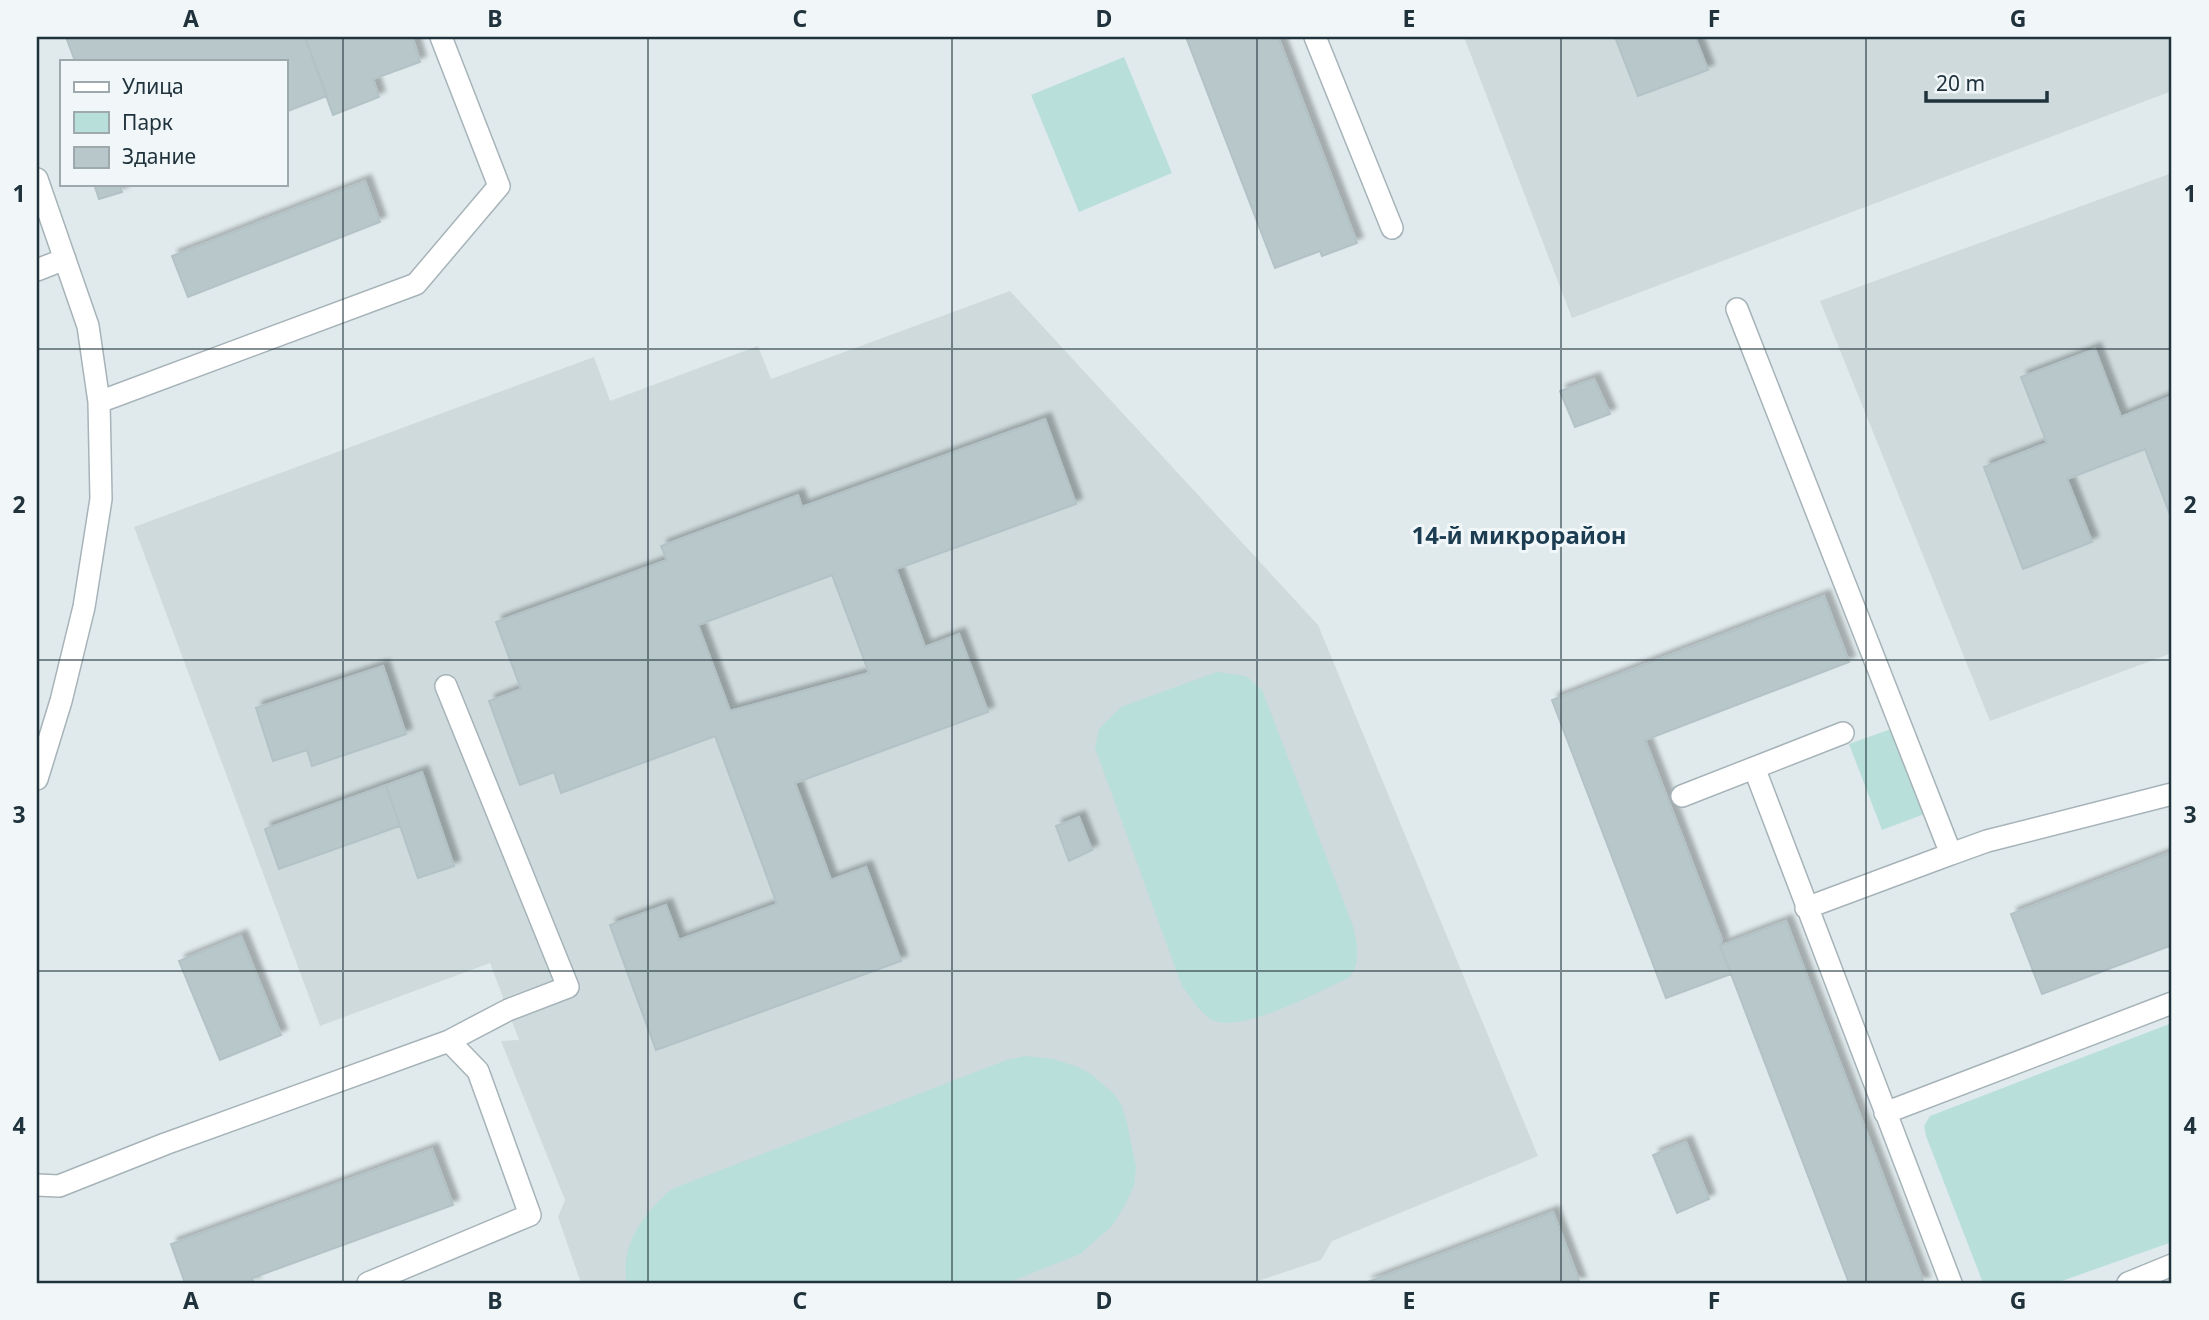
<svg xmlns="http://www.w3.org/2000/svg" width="2209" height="1320" font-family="'Noto Sans',sans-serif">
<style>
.built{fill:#cedadc}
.green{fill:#b8dfda}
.building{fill:#b8c7ca;stroke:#b2c2c6;stroke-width:2;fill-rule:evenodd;filter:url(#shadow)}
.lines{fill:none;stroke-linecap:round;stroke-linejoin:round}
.minor-casing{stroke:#a6b3b8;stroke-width:24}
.minor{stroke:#fff;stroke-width:21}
.grid{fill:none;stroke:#20333d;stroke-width:2;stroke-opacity:0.55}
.labels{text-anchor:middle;stroke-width:6;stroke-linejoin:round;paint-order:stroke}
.quarter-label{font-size:24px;font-weight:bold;fill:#1b3c51;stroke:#f1f7f8}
.neatline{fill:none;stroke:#20333d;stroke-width:2.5}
.grid-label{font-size:23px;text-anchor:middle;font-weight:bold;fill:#20333d}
</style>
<defs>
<filter id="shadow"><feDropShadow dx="6" dy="-6" stdDeviation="2" flood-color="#0004"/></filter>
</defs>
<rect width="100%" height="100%" fill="#e0eaec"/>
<path class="built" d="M1464,37H2172V91L1572,318Z
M2172,173V653L1990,721L1820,301Z
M1010,291L1318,625L1538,1156L1332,1241L1321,1260L1252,1283H581L558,1217L565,1200L501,1041L519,1040L490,963L320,1026L134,527L594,357L610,401L758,346L771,379Z"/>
<path class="green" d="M1124,57L1172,173L1079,212L1031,95Z
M1217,672L1246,676L1262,690L1353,926C1357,944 1362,963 1348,978C1320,991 1244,1032 1215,1021C1201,1016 1191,997 1182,986L1095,748L1099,729L1121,707Z
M1894,728L1927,813L1882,830L1849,744Z
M2172,1023V1242L2056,1283H1983L1926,1136L1924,1126L1930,1116Z
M1025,1056L1053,1059L1078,1067L1091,1074L1114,1094L1121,1104L1127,1123L1136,1167L1134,1186L1126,1203L1112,1226L1080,1254L1007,1283H627C619,1245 645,1212 672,1189L1007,1060Z"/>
<path class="building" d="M66,37H305L327,96L285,112V61H75Z
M305,37H416L413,39L420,62L373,79L379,97L333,115Z
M1186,37H1278L1357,243L1322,256L1320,251L1275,268Z
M1615,37H1695L1708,70L1638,96Z
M365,181L380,222L188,297L172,256Z
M94,184H119L122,192L99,199Z
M2095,349L2121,417L2172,396V516L2171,517L2145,449L2067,479L2092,542L2023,569L1984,467L2047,443L2021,377Z
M1594,379L1610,414L1575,427L1560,391Z
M1045,419L1076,504L896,569L925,647L959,634L988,712L795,783L831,880L866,867L901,961L656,1050L610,925L666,905L679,940L777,904L715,736L561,793L554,772L520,785L489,701L521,689L496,622L667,560L661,546L798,495L802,507ZM832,575L869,673L730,711L698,625Z
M1824,596L1849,662L1645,740L1722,940L1720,946L1731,974L1666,998L1552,700Z
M383,666L406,734L312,766L307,750L273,761L256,708Z
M422,772L454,866L418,878L386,785Z
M386,785L400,826L279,869L265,829Z
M1079,817L1092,850L1069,861L1056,826Z
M2172,852V945L2042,994L2011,914Z
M1786,921L1858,1110L1924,1283H1849L1731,974L1720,946Z
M241,936L281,1035L220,1060L179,961Z
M1686,1142L1709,1199L1677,1213L1653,1155Z
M432,1149L453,1205L252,1278L254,1283H185L171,1244Z
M1553,1212L1580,1283H1365Z"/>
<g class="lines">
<defs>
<path id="minor" d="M1315,37L1392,228
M37,179L88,326L99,402L101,499L84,607L61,701L37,779
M37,270L65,259
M1737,309L1951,854L1987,841L2172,794
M99,402L416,284L499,186L441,37
M446,686L568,987L508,1010L449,1041
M1755,770L1951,1283
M1682,796L1843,733
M1806,908L1951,854
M1885,1113L2172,1003
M37,1185L59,1186L165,1144L449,1041L478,1071L530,1215L368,1283
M2128,1283L2172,1265"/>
</defs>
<use href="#minor" class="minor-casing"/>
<use href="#minor" class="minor"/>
</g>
<path class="grid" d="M343,37V1283M648,37V1283M952,37V1283M1257,37V1283M1561,37V1283M1866,37V1283M37,349H2172M37,660H2172M37,971H2172"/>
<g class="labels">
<g class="quarter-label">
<text x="1519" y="544">14-й микрорайон</text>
</g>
</g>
<rect width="2209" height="1320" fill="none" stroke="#f1f7f8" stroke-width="77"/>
<rect x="60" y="60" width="228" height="126" fill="#f1f7f8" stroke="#9da9ad" stroke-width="2"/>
<rect x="74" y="82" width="35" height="10" fill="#ffffff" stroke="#9da9ad" stroke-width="2"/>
<text x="122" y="94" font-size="21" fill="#20333d">Улица</text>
<rect x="74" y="112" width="35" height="21" fill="#b8dfda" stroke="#9da9ad" stroke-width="2"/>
<text x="122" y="130" font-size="21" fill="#20333d">Парк</text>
<rect x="74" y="147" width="35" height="21" fill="#b8c7ca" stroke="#9da9ad" stroke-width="2"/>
<text x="122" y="164" font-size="21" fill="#20333d">Здание</text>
<path d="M1926 91v10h121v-10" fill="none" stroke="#20333d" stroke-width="3.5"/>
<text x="1936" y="91" font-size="21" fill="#20333d" stroke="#f1f7f8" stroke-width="5" paint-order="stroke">20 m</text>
<rect x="38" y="38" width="2132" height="1244" class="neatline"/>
<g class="grid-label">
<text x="191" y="27">A</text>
<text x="495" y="27">B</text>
<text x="800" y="27">C</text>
<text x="1104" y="27">D</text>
<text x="1409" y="27">E</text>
<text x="1714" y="27">F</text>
<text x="2018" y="27">G</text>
<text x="19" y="202">1</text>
<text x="2190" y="202">1</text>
<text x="19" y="513">2</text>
<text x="2190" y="513">2</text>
<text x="19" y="823">3</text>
<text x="2190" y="823">3</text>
<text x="19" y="1134">4</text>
<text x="2190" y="1134">4</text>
<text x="191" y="1309">A</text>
<text x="495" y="1309">B</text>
<text x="800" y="1309">C</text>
<text x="1104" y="1309">D</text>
<text x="1409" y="1309">E</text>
<text x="1714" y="1309">F</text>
<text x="2018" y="1309">G</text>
</g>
</svg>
